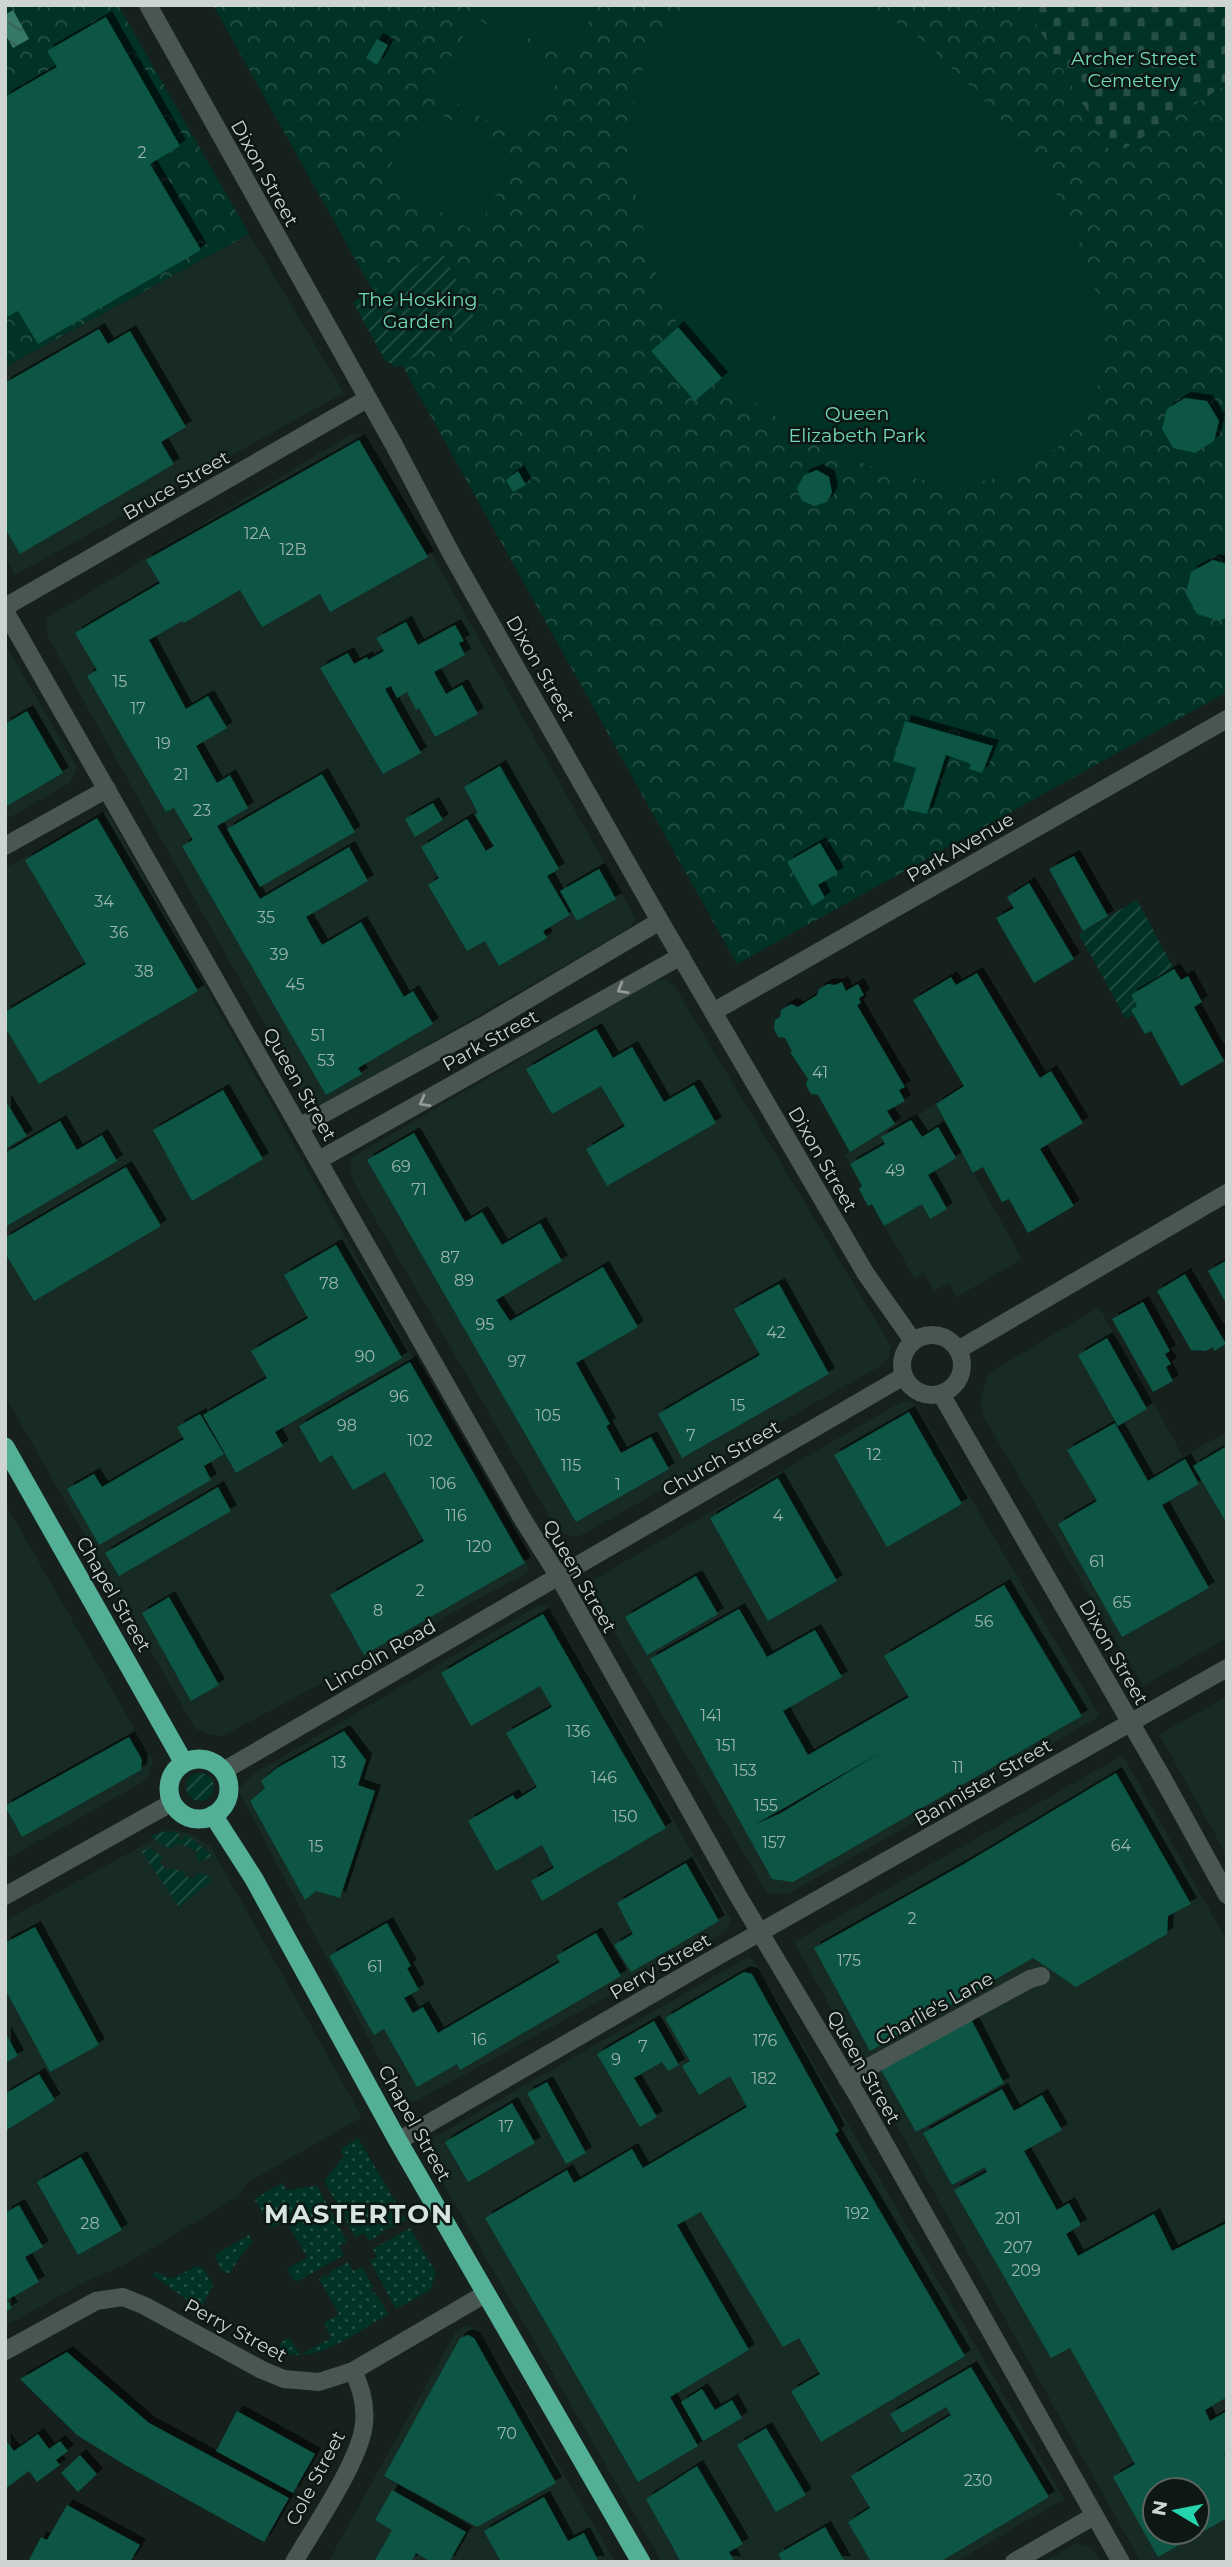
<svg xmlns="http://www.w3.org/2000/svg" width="1232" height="2567" font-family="Montserrat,sans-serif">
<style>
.built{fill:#172a24;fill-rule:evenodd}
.grass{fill:url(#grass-dots)}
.cemetery{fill:url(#cemetery-stones)}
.park{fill:url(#park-crowns)}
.garden{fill:url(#garden-furrows)}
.pitch{fill:#013226}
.water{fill:url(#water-waves)}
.building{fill:#095645;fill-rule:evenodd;filter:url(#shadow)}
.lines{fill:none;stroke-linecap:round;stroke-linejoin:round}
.pedestrian{stroke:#4a5652;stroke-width:18}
.minor{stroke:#4a5652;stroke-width:18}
.tertiary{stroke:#4a5652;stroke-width:18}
.secondary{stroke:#4a5652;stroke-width:18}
.trunk{stroke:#53b097;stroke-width:19}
.oneway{stroke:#929b98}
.labels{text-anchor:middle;stroke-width:5;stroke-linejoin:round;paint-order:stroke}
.number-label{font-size:16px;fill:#9cb4ae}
.park-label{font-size:19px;fill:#73d8ba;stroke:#0d1714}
.street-label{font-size:19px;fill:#cdd4d1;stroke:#0d1714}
.district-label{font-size:26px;font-weight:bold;letter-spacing:2px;fill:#d7e5e0;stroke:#0d1714}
</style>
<defs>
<pattern id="grass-dots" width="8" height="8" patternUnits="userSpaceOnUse" patternTransform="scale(1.75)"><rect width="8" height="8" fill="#013226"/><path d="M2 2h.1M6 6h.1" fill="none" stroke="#254f44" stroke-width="1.8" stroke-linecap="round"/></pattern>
<pattern id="cemetery-stones" width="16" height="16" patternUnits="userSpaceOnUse" patternTransform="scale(1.75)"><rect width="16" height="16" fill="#013226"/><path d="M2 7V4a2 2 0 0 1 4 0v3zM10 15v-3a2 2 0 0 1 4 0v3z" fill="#254f44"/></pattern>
<pattern id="park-crowns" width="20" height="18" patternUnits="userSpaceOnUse" patternTransform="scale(1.75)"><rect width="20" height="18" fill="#013226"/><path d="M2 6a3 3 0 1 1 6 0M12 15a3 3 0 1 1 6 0" fill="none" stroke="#254f44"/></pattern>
<pattern id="garden-furrows" width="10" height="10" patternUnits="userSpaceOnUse" patternTransform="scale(1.75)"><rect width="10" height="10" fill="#013226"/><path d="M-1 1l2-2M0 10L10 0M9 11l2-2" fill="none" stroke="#254f44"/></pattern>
<pattern id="water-waves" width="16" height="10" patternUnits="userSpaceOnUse" patternTransform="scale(1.75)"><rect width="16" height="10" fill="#367966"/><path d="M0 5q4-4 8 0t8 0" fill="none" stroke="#3a5f54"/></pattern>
<filter id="shadow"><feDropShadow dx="6" dy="-6" stdDeviation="0" flood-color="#0009"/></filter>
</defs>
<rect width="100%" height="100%" fill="#16211d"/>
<path class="built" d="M249,234L344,393L15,575L5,557V367Z
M360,434L366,437L636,919L629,928L320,1107L310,1105L49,639L46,627L47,618L350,435Z
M5,644L77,767L70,783L5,820Z
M104,813L109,814L529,1566L527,1573L223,1736L207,1734L195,1728L5,1396V868Z
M666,979L675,987L891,1346L889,1357L882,1365L580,1536L574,1537L558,1531L353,1181L350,1167L351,1158L655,980Z
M936,1104L1022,1259L957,1297L949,1283L934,1291L924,1273L915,1279L872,1204L868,1206L859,1189L862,1186L844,1155L895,1124L899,1123L901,1126Z
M1099,1307L1183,1456L1227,1432V1638L1143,1686L983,1416L981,1404L982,1392L989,1373Z
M905,1401L914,1403L1100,1716L790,1893H767L590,1591L591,1581L896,1405Z
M5,1503L153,1761L148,1779L5,1860Z
M539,1605L549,1607L731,1919L726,1932L414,2102L401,2100L239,1792L240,1788L253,1774Z
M1227,1697V1856L1159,1734Z
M1123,1755L1227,1941V2562H1141L794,1942ZM1155,2490H1197V2532H1155Z
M171,1830L191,1834L211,1847L362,2117L250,2181L237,2197L124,2265L89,2280L5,2326V1921Z
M748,1957L755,1962L1064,2499L956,2562H662L426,2154L433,2138Z
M467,2325L478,2329L616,2562H328L456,2331Z
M1077,2543L1090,2547L1102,2562H1044Z"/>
<path class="grass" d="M358,2138L406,2220L382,2231L383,2233L369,2241L364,2233L355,2237L344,2217L346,2215L340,2205L338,2206L324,2181L344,2156L341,2149Z
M282,2183L286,2190L317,2186L347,2242L339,2246L344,2255L298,2281H294L287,2269L307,2257L286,2221L271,2228L256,2201L253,2200Z
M410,2228L436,2273L430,2290L396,2309L370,2261L377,2257L373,2249Z
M249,2235L253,2242L241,2255L229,2274L221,2270L215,2255Z
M348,2262L353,2271L362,2266L373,2287L371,2288L374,2294L376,2293L388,2314C353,2334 318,2365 276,2352L282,2342L289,2337L300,2355L331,2338L324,2323L339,2314L319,2279L325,2275L327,2277L331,2275L330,2272Z
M196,2266L204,2269L213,2285L200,2309C182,2298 169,2285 152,2275L156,2272L172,2279Z"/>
<path class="cemetery" d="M1025,5H1227V84L1113,156Z"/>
<path class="park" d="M5,5H118L249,234L5,367Z
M213,5H1025L1113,156L1227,84V692L737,964L402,365L396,367L385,360L353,302L373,291Z"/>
<path class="garden" d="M442,251L476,321L396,367L385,360L353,302Z
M1137,900L1174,969L1131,995L1137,1006L1131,1010L1133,1015L1126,1019L1079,934Z
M186 1787a14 14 0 1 1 28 0a14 14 0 1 1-28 0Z
M166,1831L179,1833L178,1838L182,1840L185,1835L188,1836L213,1856L197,1862V1851L178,1843L170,1849L150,1836Z
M150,1848L163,1857L159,1861L167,1871L171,1868L185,1872L184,1876L194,1878L198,1873L205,1874L212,1880L179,1907L141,1851Z"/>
<path class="pitch" d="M483,5H598L568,59L480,11Z
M696,5C734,5 772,5 810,5C824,5 841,3 855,6C867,9 880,14 891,19C918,33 939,56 961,77C993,108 1023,143 1048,181C1067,208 1079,239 1089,270C1110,334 1114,394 1061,444C954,543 768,432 690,342C669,317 660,284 650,253C624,168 612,62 696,5Z
M474,17L564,69L523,141L433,89Z
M426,106L517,159L475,232L383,178Z"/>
<path class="water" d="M13,10L29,39L13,48L5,34V15Z"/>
<path class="building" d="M106,17L180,146L150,164L201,250L38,344L18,311L5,318V97L57,67L47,51Z
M377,39L388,45L377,65L366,58Z
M678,327L722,378L695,401L651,351Z
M99,329L108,344L130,331L186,427L161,442L174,464L20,554L5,528V383Z
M1185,398L1207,401L1219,421L1214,441L1195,453L1173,448L1162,429L1167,409Z
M359,440L428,557L330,612L320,594L262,627L240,590L184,623L182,621L149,640L186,709L208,696L227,728L196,746L217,783L230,775L248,808L217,826L260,899L349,847L368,881L306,917L322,945L361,922L404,997L413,991L433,1024L358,1068L362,1074L326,1095L182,846L193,840L174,808L166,812L87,676L97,670L75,633L160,583L146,560Z
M817,470L829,477L832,492L827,502L815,506L802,501L797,488L804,475Z
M518,471L526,485L513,492L506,480Z
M1213,560L1227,564V617L1219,621L1197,614L1186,594L1191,572Z
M406,622L418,645L455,625L464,641L459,643L465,655L434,672L446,694L462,685L478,714L435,737L419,708L416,710L407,692L397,698L391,686L385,689L421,753L383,774L320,668L348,653L354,664L367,657L368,660L384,651L376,638Z
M27,711L63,773L5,807V724Z
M905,721L993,746L982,773L969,769L971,764L946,755L927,814L903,809L916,768L893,761Z
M500,766L559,869L547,876L570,915L543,931L547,938L499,966L485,941L467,951L428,885L439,878L421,847L467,819L486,851L494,846L475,815L478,813L464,787Z
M322,774L355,832L260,887L227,829Z
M433,803L443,820L415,837L405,819Z
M97,818L198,991L39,1084L5,1027V1012L86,964L25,860Z
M820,843L838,873L818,885L825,898L812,906L787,862Z
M1074,856L1108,916L1083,931L1049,869Z
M599,869L616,899L577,921L560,891Z
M1029,883L1074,959L1034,983L996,918L1014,908L1007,897Z
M1174,969L1181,980L1188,976L1202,1002L1194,1007L1224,1061L1181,1086L1151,1031L1145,1034L1131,1010L1137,1006L1131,995Z
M977,973L1040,1078L1051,1071L1083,1123L1040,1149L1074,1206L1028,1233L1009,1199L1002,1202L983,1167L973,1173L936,1104L964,1086L913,1000L951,977L956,985Z
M842,982L846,991L858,984L864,995L859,998L861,1003L857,1005L905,1087L899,1090L905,1101L887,1111L895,1124L850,1152L818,1095L811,1094L806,1085L808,1079L790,1052L792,1051L785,1038L778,1037L774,1029L775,1020L780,1017L781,1010L791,1004L798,1007L817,995L819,989L828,984L835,985Z
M596,1029L613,1058L632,1047L664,1102L694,1085L716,1123L607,1186L586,1149L625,1126L601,1086L552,1114L526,1069Z
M223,1090L263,1159L192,1201L153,1130Z
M5,1100L27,1136L5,1149Z
M911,1120L922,1137L938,1127L956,1158L928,1175L947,1209L930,1219L922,1204L884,1226L872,1204L868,1206L859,1189L862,1186L850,1164L885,1144L881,1137Z
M60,1121L77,1150L102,1135L117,1161L5,1227V1153Z
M414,1133L465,1222L482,1212L502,1245L540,1223L562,1261L496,1300L510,1321L603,1267L638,1327L576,1363L610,1424L606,1426L621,1453L651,1437L669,1469L576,1522L367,1160Z
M126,1167L161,1226L34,1301L5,1253V1238Z
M336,1245L402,1358L275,1432L283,1446L236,1473L203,1415L267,1378L251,1351L308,1318L284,1275Z
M1227,1260V1305L1208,1271Z
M1185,1274L1226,1344L1214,1351L1213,1347L1206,1351L1191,1350L1157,1291Z
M779,1284L829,1374L682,1458L658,1414L760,1355L734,1309Z
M1143,1302L1170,1351L1165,1354L1171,1364L1166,1367L1173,1381L1153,1392L1112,1319Z
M1107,1338L1147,1409L1118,1426L1078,1355Z
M410,1362L525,1563L364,1655L330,1595L424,1541L385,1472L353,1490L332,1455L320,1463L299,1426Z
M909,1412L962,1504L887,1547L834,1455Z
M200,1414L224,1454L204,1466L211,1480L99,1545L67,1489L94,1474L102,1487L184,1439L177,1427Z
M1115,1423L1148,1481L1185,1459L1199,1484L1162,1505L1209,1588L1122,1637L1058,1524L1097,1501L1067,1450Z
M1227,1446V1524L1193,1466Z
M778,1478L837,1581L768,1621L710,1518Z
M218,1487L231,1511L119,1576L105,1553Z
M696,1576L718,1614L647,1655L625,1617Z
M1004,1585L1082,1716L793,1882L772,1879L650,1659L739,1609L767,1657L815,1630L842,1677L783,1711L808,1755L909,1697L884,1656ZM883,1751L781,1813L754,1825Z
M169,1597L219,1685L191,1701L142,1613Z
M543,1614L666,1828L542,1901L531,1881L554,1868L542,1845L496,1871L468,1821L513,1795L516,1800L537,1787L506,1733L552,1707L540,1686L471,1726L441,1673Z
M344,1731L366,1760L358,1785L375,1791L340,1898L316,1891L305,1900L250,1801L265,1788L261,1781L277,1768Z
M129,1737L142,1760L141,1770L22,1837L5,1806Z
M1116,1773L1191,1904L1168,1916L1167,1934L1076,1987L1033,1958L870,2051L814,1948L964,1864Z
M686,1863L719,1921L631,1972L614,1945L633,1934L617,1903Z
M387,1923L411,1966L407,1968L419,1990L404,1998L413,2013L423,2007L438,2033L560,1962L556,1956L596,1933L621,1976L460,2070L457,2064L417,2087L384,2029L374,2035L329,1956Z
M35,1927L99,2045L50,2072L5,1989V1943Z
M744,1972L752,1974L839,2131L835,2134L965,2356L821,2442L791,2391L820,2374L799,2338L783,2347L701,2212L677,2225L749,2350L670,2397L698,2446L638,2482L485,2218L567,2170L574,2183L632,2149L643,2168L747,2107L730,2076L699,2095L682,2066L690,2061L665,2018Z
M970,2017L1004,2083L916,2132L880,2068Z
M654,2021L679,2065L668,2071L662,2062L634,2078L657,2117L640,2127L597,2054Z
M5,2032L18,2056L5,2063Z
M39,2074L55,2100L5,2131V2094Z
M547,2082L586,2153L566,2164L527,2093Z
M1002,2089L1014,2111L1042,2095L1062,2130L1024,2151L1057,2210L1069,2203L1081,2225L1066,2234L1078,2256L1154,2214L1172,2251L1227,2223V2397L1205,2410L1210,2421L1227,2411V2452L1224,2454L1227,2459V2518L1158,2557L1113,2477L1135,2464L1070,2348L1051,2358L954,2190L987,2172L985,2167L952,2185L923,2133ZM1155,2490H1197V2532H1155Z
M512,2103L535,2143L468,2182L445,2142Z
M81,2157L122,2230L78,2255L37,2182Z
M19,2205L43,2247L25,2257L39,2282L7,2300L12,2308L5,2312V2213Z
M468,2335L474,2338L556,2483L477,2527L384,2476L460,2338Z
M67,2352L149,2423L289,2498L264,2542L125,2465L77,2435L20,2379Z
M971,2367L1049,2497L940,2562H871L848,2522L870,2508L851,2476L951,2415L946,2407L902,2433L890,2414Z
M702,2389L715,2410L732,2400L742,2418L703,2441L681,2402Z
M237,2411L315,2454L293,2493L216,2451Z
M766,2428L806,2495L776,2512L737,2445Z
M38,2434L49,2449L60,2441L68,2451L56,2460L60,2465L37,2482L29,2471L5,2489V2439L14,2451Z
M80,2455L97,2474L78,2492L61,2473Z
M697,2466L743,2544L729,2552L735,2562H681L646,2499Z
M392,2490L466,2532L449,2562H431L416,2553L411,2562H374L392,2530L375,2520Z
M544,2497L568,2541L584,2533L599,2562H501L484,2531Z
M67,2505L140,2545L130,2562H28L41,2537L47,2540Z
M825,2527L845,2562H783L778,2554Z"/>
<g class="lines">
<path class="pedestrian" d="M847,2079L1030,1979L1041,1976"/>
<path class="minor" d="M5,607L367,399
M5,846L107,789
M713,1012L1227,719
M301,1126L483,1026L660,921
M319,1160L681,956
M398,2141L718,1956L1227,1668
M5,2351L96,2301L123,2297L145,2306L262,2370L284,2379L319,2382L353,2371L485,2294
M294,2562C313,2529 362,2458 364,2423C366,2404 361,2387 353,2371
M1014,2562L1094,2516"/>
<path class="tertiary" d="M5,611L522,1518L559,1577L737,1894L860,2100L1121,2562
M958,1350L1227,1193
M223,1771L904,1376
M5,1896L171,1803"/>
<path class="secondary" d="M148,5L394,445L453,557L660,921L866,1274L913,1341
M902 1365a30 30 0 1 1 60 0a30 30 0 1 1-60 0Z
M941,1394L1162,1777L1227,1895"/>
<path class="trunk" d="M5,1447L184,1763
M169 1789a30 30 0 1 1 60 0a30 30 0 1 1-60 0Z
M213,1815L254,1879L398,2141L641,2562"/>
</g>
<defs><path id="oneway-chevron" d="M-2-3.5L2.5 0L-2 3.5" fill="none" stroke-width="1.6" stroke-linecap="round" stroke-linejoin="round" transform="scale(1.75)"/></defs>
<g class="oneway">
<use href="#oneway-chevron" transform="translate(622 989) rotate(150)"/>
<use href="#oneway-chevron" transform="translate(424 1102) rotate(151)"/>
</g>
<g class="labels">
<g class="number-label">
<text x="142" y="158">2</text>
<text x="257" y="539">12A</text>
<text x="293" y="555">12B</text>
<text x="120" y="687">15</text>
<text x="138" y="714">17</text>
<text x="163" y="749">19</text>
<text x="181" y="780">21</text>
<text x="202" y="816">23</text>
<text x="104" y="907">34</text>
<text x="266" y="923">35</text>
<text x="119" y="938">36</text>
<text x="279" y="960">39</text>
<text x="144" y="977">38</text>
<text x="295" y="990">45</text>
<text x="318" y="1041">51</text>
<text x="326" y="1066">53</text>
<text x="820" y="1078">41</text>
<text x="401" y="1172">69</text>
<text x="895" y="1176">49</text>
<text x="419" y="1195">71</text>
<text x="450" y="1263">87</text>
<text x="464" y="1286">89</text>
<text x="329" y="1289">78</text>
<text x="485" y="1330">95</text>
<text x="776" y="1338">42</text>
<text x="365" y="1362">90</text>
<text x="517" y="1367">97</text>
<text x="399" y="1402">96</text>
<text x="738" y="1411">15</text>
<text x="548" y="1421">105</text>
<text x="347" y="1431">98</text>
<text x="691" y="1441">7</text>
<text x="420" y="1446">102</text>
<text x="874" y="1460">12</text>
<text x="571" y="1471">115</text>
<text x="443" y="1489">106</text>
<text x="618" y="1490">1</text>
<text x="456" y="1521">116</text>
<text x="778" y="1521">4</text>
<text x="479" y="1552">120</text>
<text x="1097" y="1567">61</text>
<text x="420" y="1596">2</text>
<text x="1122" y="1608">65</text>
<text x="378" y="1616">8</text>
<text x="984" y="1627">56</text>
<text x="711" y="1721">141</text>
<text x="578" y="1737">136</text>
<text x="726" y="1751">151</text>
<text x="339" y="1768">13</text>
<text x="958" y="1773">11</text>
<text x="745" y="1776">153</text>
<text x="604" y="1783">146</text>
<text x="766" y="1811">155</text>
<text x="625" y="1822">150</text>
<text x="774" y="1848">157</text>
<text x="1121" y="1851">64</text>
<text x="316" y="1852">15</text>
<text x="912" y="1924">2</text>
<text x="849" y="1966">175</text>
<text x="375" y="1972">61</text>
<text x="479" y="2045">16</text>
<text x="765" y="2046">176</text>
<text x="643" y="2052">7</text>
<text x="616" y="2065">9</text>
<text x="764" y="2084">182</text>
<text x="506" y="2132">17</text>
<text x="857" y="2219">192</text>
<text x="1008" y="2224">201</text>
<text x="90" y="2229">28</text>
<text x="1018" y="2253">207</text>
<text x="1026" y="2276">209</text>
<text x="507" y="2439">70</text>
<text x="978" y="2486">230</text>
</g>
<g class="park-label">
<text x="1134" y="65">Archer Street<tspan x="1134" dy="22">Cemetery</tspan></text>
<text x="418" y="306">The Hosking<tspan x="418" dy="22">Garden</tspan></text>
<text x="857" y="420">Queen<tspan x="857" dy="22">Elizabeth Park</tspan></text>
</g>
<g class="street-label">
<text transform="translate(265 173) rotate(61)" y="7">Dixon Street</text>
<text transform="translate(176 485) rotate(-30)" y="7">Bruce Street</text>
<text transform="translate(541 668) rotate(60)" y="7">Dixon Street</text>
<text transform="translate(960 847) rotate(-30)" y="7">Park Avenue</text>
<text transform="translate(490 1040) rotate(-29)" y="7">Park Street</text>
<text transform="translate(300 1084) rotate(60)" y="7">Queen Street</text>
<text transform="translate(823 1159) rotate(60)" y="7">Dixon Street</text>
<text transform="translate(721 1458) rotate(-30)" y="7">Church Street</text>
<text transform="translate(580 1576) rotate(60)" y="7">Queen Street</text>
<text transform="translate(114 1594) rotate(60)" y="7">Chapel Street</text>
<text transform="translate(1114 1652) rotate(60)" y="7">Dixon Street</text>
<text transform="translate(380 1655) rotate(-30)" y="7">Lincoln Road</text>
<text transform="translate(983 1782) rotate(-30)" y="7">Bannister Street</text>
<text transform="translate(660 1966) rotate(-30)" y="7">Perry Street</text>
<text transform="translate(934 2008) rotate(-29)" y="7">Charlie's Lane</text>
<text transform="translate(864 2067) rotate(60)" y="7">Queen Street</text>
<text transform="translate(415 2123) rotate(61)" y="7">Chapel Street</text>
<text transform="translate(236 2330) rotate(28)" y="7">Perry Street</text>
<text transform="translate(315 2478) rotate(-62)" y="7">Cole Street</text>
</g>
<g class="district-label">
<text x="359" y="2223">MASTERTON</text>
</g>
</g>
<rect width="1232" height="2567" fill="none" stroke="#cdd4d1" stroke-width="14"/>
<g transform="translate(1176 2511) rotate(280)"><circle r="33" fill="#0d1714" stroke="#5a6360" stroke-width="2"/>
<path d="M0-5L12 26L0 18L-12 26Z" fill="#27d5ad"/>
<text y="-10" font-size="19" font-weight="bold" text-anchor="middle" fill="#cdd4d1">N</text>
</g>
</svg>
